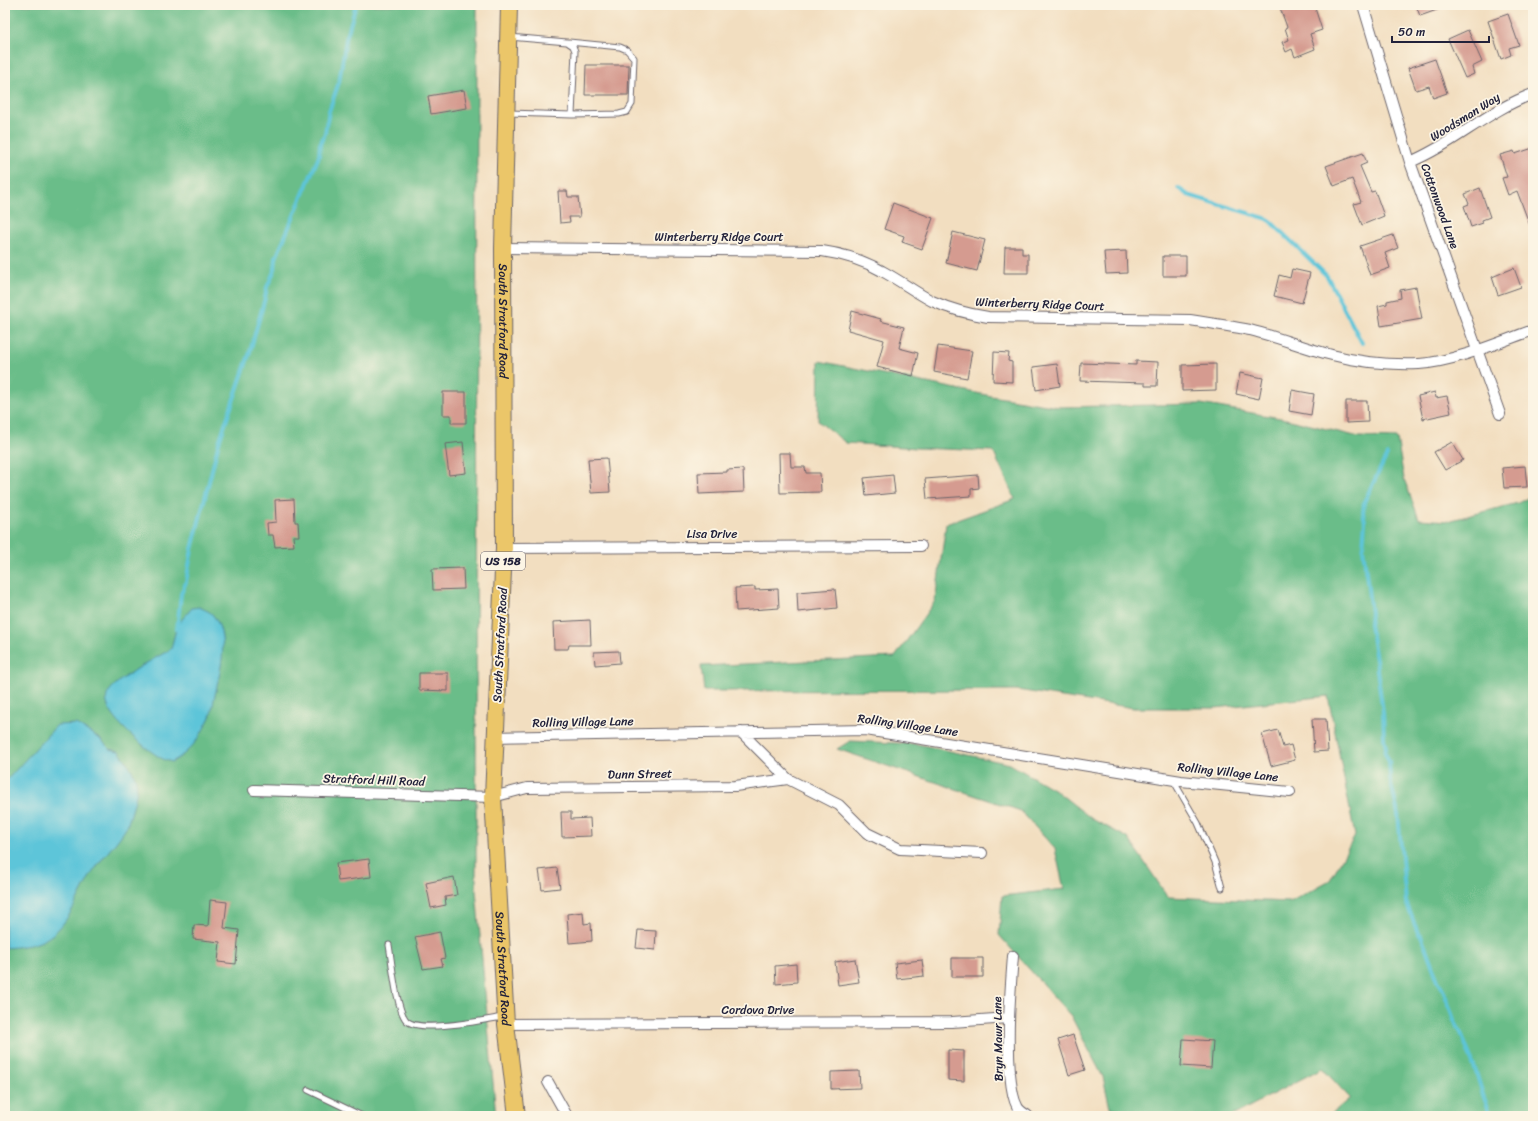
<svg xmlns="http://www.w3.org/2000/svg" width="1538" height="1121" font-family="Sriracha,sans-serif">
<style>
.forest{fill:#6abd89;stroke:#467062}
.water{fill:#5dc5d9;stroke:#40748a}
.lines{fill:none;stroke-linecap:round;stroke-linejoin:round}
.stream{stroke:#5dc5d9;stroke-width:4}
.building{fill:#d59b90}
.service-casing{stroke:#6b646a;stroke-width:7}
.minor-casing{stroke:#6b646a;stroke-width:12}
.primary-casing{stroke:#6b646a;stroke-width:18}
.service{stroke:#fff;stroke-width:5}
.minor{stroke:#fff;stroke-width:10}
.primary{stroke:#ebc669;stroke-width:16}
.labels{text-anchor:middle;stroke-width:3.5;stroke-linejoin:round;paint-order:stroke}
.shield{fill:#fcf5e5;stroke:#63616e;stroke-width:1}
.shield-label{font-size:11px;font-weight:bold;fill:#22223b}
.street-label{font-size:12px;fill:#22223b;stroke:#fcf5e5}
</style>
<rect width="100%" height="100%" fill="#fcf5e5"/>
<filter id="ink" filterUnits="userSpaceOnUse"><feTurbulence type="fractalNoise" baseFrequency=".025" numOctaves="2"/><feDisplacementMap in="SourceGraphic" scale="8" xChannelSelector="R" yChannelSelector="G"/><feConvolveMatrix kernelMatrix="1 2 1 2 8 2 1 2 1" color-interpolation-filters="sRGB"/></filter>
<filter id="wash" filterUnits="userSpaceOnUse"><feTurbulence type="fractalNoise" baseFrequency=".012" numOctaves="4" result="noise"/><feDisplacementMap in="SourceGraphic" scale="16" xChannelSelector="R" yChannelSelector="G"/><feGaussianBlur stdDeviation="0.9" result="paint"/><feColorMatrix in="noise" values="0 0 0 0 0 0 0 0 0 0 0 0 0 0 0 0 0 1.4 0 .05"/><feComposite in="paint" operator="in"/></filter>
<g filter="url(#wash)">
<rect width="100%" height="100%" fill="#f2dec0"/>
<path class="forest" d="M5,5H477L476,891L496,1116H5Z
M819,361L991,396L1058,407L1201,404L1286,419L1359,437L1397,438L1404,479L1419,519L1448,521L1518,503L1533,495V1116H1329L1350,1098L1322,1068L1232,1116H1171L1110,1108L1103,1077L1071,1016L999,935L1002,896L1064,889L1055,849L1021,811L837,749L850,741L917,744L1010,764L1055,790L1092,819L1128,838L1168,897L1290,902L1330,880L1355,836L1328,696L1215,708H1134L1017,690L704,691L701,666L895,657L935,601L946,524L1015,499L993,451L917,448L846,443L818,421Z"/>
<path class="water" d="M199,607C203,609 209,611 212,614C230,635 221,667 216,691C213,701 213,713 208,721C198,740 191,751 172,762C169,761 164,760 161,758C147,750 100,713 107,695C113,680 156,658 171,649L177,625L192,608Z
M76,724L99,738L110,749L119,751C127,762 138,776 137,789C137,795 129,822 126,828C118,842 104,855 95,869C78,892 71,926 44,940C33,946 17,947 5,948V782L57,725Z"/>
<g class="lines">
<path class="stream" d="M1178,188L1188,195L1268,219L1327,276L1362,343
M1387,455L1364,502L1363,513L1365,521L1363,548L1371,613L1370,624L1377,666V670L1383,712L1384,738L1386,748L1385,753L1389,761L1390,779L1398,814L1406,902L1418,933L1421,935L1438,981L1443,989L1454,1020L1461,1033L1476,1072L1483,1095L1491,1116
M177,629L181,594L186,582L192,549L219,442L249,355L265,298L267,287L275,269L276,258L319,156L320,144L325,133L329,111L339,82L346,39L356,5"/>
</g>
<g id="blocks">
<path class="building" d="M1279,5H1314L1322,30L1310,34L1315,49L1295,57L1292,49L1286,52L1282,42L1289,40L1285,28L1287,27Z
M1416,5H1447L1448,6L1420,16Z
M1508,14L1519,45L1509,48L1511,55L1501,59L1488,21Z
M1468,30L1482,62L1472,67L1474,74L1465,78L1448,39Z
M1435,59L1447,93L1433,98L1429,86L1416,90L1408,68Z
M586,65H629L628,95H585Z
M464,90L467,108L431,114L428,96Z
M1533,148V231H1532L1517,191L1508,195L1502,178L1507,177L1500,155L1514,151L1515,154Z
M1363,153L1367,163L1360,166L1371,192L1375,191L1384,216L1362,225L1354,204L1361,202L1352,179L1334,186L1326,166Z
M1480,188L1490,217L1482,220L1483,223L1471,227L1464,206L1469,204L1465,194Z
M558,191H567L568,197H578L580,217H569L570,222L560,223Z
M893,203L933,218L922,249L902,242L904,236L884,229Z
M953,232L985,240L977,271L946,263Z
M1393,235L1398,248L1385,253L1390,268L1370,275L1360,246Z
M1005,247H1022V254H1028V273H1004Z
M1126,251L1127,273L1106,274L1104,252Z
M1163,256H1186V276H1163Z
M1514,268L1521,287L1498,295L1492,277Z
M1292,269L1310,273L1302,303L1274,296L1279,275L1290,278Z
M1416,287L1422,319L1381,326L1378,306L1387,304V301L1401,298L1400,290Z
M852,311L881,319L880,321L904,327L899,348L918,353L913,376L877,367L884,340L848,330Z
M938,346L972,351L967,378L934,372Z
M994,352L1009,353L1008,361L1012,362V382L993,381Z
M1136,361L1158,362L1157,386H1145V383L1080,381L1081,363L1136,365Z
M1057,364L1060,386L1036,390L1033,367Z
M1216,364V390L1182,391V365Z
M1240,373L1263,378L1259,399L1236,394Z
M1292,390L1314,394L1311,415L1289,411Z
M443,392H466V423H451V415H443Z
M1435,392L1436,398L1447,396L1451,413L1423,419L1418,396Z
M1346,401H1367L1368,422L1346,423Z
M463,442L466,473L449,475L445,444Z
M1452,442L1463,460L1445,470L1434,452Z
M779,453H790L791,467H805L806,473H820L821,492L780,493Z
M607,458L610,492L591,493L588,459Z
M1525,466L1527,487L1504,488L1502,468Z
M743,469L744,492L699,494L698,473L727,472V470Z
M893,475L895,493L866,496L864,478Z
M978,475L979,488L971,489V496L927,499L925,479Z
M294,499L295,522H298L299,536H293L294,546L275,547L273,535H268L267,523L276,522L275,500Z
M463,568L464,589L433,590L432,569Z
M755,587V590L778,589L779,608L736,611L735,588Z
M835,589L837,608L798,612L797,592Z
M590,620L591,645H569L568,649H554L553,622Z
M619,651L620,663L595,665L594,652Z
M419,673H448V691L419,690Z
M1312,719H1326L1328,751L1314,752Z
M1278,730L1283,747L1291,745L1295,760L1271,766L1262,734Z
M561,812H571V819L590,818L591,836L562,837Z
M369,859L371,877L338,881L336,863Z
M557,868L560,888L542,890L539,870Z
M454,877L457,895L445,897L446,905L431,908L426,883Z
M210,900L227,902L224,928L239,930L236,964L218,962L220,942L193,939L194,925L208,926Z
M583,912L584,924L591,923L592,941L569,943L567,914Z
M638,930L656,931L655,950L636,948Z
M440,932L445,958L441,959L443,966L423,969L415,937Z
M952,958H983V977H952Z
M855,959L859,982L838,985L835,962Z
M922,960L924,976L897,979L895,963Z
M796,964L797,982L776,984L775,966Z
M1073,1035L1085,1070L1069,1075L1058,1040Z
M1183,1039L1213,1041L1211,1068L1181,1066Z
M948,1050L964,1051V1081L948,1080Z
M859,1071L860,1088L831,1089V1072Z"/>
</g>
</g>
<g filter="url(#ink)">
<use href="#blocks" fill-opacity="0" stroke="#6b646a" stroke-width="1"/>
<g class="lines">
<defs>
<path id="service" d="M569,42L620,47L627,50L634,58L632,104L627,112L619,114L572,115
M509,113L572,115L575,51L573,46L567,42L509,37
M1173,780L1198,823L1215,862L1222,888
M389,945C392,962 396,1008 406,1020C418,1034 484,1020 503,1017
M308,1090L362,1116"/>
<path id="minor" d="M1363,5L1410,162L1500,414
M1410,162C1454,144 1488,110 1533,94
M503,248L822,251C843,254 863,260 882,271C899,280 915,292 932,301C950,309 968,314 988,317L1190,320C1210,323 1230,326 1250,330C1278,337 1304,348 1332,355C1359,362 1391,365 1419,364C1454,362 1500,342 1533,330
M504,548L921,546
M741,732L788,779L839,805L867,833L900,849L982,853
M495,737L866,730L1181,781L1290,792
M254,790L493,797L527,788L735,786L788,779
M1013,956C1010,995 1007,1034 1010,1073C1011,1083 1012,1097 1017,1106C1019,1111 1024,1113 1028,1116
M506,1024L952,1022L1009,1018
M548,1082L567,1116"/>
<g id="primary">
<path id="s1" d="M509,5L503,248L504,548L493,797L506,1024L517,1116"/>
</g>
</defs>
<use href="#service" class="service-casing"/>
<use href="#minor" class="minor-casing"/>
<use href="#primary" class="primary-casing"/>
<use href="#service" class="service"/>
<use href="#minor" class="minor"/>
<use href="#primary" class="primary"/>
</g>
</g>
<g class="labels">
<rect class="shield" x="481" y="552" width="44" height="18" rx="3"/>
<g class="shield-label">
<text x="503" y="565">US 158</text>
</g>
<g class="street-label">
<text transform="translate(1465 117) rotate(-32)" y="4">Woodsman Way</text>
<text transform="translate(1440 206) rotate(70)" y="4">Cottonwood Lane</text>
<text x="719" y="241">Winterberry Ridge Court</text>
<text transform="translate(1040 304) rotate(2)" y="4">Winterberry Ridge Court</text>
<text dy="4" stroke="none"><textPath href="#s1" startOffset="316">South Stratford Road</textPath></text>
<text x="712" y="538">Lisa Drive</text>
<text transform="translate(500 645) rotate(-87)" y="4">South Stratford Road</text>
<text transform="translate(583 722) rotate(-1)" y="4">Rolling Village Lane</text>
<text transform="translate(908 725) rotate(8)" y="4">Rolling Village Lane</text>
<text transform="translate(1228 772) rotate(6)" y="4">Rolling Village Lane</text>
<text transform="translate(640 774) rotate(-1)" y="4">Dunn Street</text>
<text transform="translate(374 780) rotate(2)" y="4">Stratford Hill Road</text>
<text dy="4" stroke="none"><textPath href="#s1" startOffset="964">South Stratford Road</textPath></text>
<text x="758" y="1014">Cordova Drive</text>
<text transform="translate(998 1039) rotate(-91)" y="4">Bryn Mawr Lane</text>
</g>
</g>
<rect width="1538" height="1121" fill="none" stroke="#fcf5e5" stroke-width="20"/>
<path d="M1392 36v6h97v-6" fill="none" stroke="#22223b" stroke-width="2"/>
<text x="1398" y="36" font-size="12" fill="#22223b" stroke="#fcf5e5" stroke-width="3" paint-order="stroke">50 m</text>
</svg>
